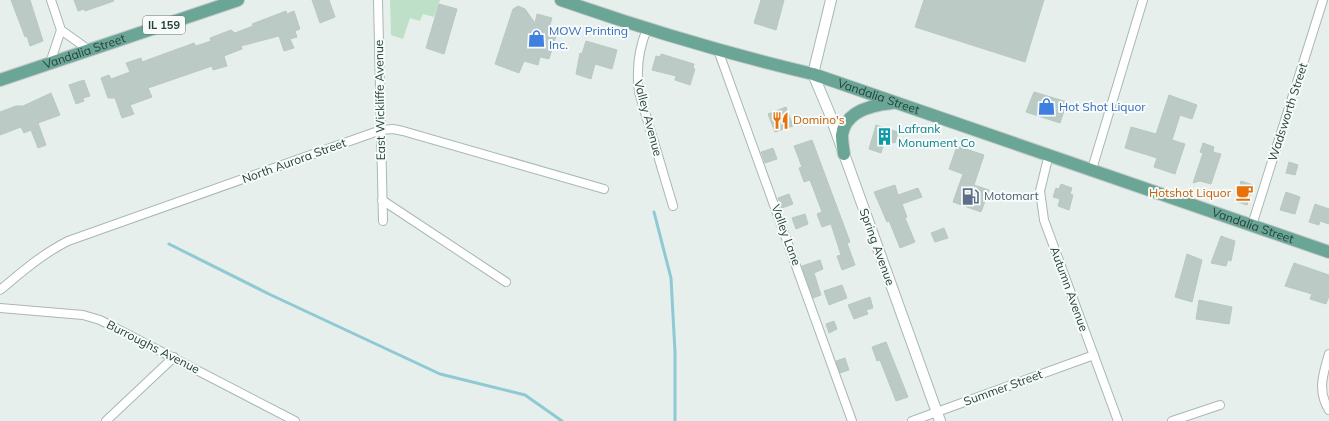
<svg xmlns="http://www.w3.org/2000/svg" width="1329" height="421" font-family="Mulish,sans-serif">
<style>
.green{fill:#bfe0c8}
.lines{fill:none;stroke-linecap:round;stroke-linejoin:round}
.stream{stroke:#8ec9d4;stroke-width:3}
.building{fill:#bbcac4;stroke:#b8c9c2}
.minor-casing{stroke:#a8b8b2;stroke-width:10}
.tertiary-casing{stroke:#a8b8b2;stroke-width:12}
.primary-casing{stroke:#c2cac8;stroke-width:14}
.minor{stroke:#fff;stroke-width:8}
.tertiary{stroke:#fff;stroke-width:10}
.primary{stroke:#6aa596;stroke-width:12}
.labels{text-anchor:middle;stroke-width:4;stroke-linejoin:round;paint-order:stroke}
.shield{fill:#f7fbf9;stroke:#637a73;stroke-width:1}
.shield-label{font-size:11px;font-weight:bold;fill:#24423a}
.shop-label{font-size:12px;fill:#366cbe;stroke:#f7fbf9;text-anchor:start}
.street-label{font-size:12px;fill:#24423a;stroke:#f7fbf9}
.food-label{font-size:12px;fill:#c56008;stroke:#f7fbf9;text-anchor:start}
.culture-label{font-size:12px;fill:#0d838f;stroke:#f7fbf9;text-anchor:start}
.service-label{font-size:12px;fill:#4e5e75;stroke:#f7fbf9;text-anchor:start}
</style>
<rect width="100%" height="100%" fill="#e6efeb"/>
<path class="green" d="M390,0H440L434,17L423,14L420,21L410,18L403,39L391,35Z"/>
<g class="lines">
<path class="stream" d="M654,212L671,278L675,352V421
M169,244L271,295L440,374L525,395L562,421"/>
</g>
<path class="building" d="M11,0H30L43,41L30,46L27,36L25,37Z
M74,0H113L114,1L85,11L84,9L78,11Z
M312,0H329L335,17L320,23Z
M761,0H784L776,30L754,23Z
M924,0H1044L1025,62L915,27Z
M439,4L457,9L444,54L426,48Z
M518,6L525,9L535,23L537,14L552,18L547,34L556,36L549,59L540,57L538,65L524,61L519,73L495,64L513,9Z
M286,11L287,14L294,11L300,29L295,31L297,37L290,39L294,48L284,51L279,36L241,46L242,49L224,56L227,66L213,70L212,66L148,88L152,97L130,105L134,114L122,118L115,98H108L101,78L109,75L111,79L130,72L126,63L141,58L142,62L194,43L196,46L211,41L210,38L231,30L235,33L253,26L252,24Z
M586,41L617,50L612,69L595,64L591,79L576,74L580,53L582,54Z
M661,54L694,64L693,68L695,69L690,85L675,80L676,76L652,70L656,56L660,57Z
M84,80L90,96L83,98L84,101L76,104L69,85Z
M1034,92L1067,102L1060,123L1026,112Z
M51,93L60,115L38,123L46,145L38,148L31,130L24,133L21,127L0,135V112L16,106H23Z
M1169,95L1197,105L1192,119L1180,115L1172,140L1185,144L1175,174L1154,167L1157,158L1125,148L1131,127L1156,134Z
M786,107L793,126L775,132L768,114Z
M876,125L898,132L895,143L885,140L881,153L869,149Z
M812,140L850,242L847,243L855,265L842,270L837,256L841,255L831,224L822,227L817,214L822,212L810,180L804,182L799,168L802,167L794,146Z
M1203,143L1214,147L1213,152L1221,154L1211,184L1200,181L1193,183L1203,153L1200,152Z
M957,146L984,155L974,185L989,190L981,212L953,202L963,174L949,169Z
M773,148L777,159L765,163L761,152Z
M1289,162L1298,165L1295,175L1286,173Z
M1241,181L1253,185L1247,205L1235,201Z
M1061,184L1072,188L1070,194L1073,195L1069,210L1058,206L1060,199L1053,197L1056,188L1059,189Z
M895,185L898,195L918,188L922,197L902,204L907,217L905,218L915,242L900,248L890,223L889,221L887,222L874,192Z
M1286,192L1300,197L1295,214L1280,210Z
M789,194L793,204L782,208L778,198Z
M1315,204L1329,209V224L1320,221L1319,225L1309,222Z
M805,214L808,224L796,229L792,218Z
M944,228L948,238L935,242L931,233Z
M1221,236L1235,241L1231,261L1228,260L1226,266L1211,263Z
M1187,254L1202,260L1192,302L1175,297Z
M820,260L823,269L814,273L821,295L813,298L802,266Z
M1294,263L1329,275V296L1326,304L1310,299L1312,294L1285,286Z
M842,285L847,298L829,305L824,291Z
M870,297L873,308L866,310L868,314L854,319L848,305Z
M1199,300L1232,307L1229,324L1196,319Z
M834,321L837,329L829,333L826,324Z
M886,342L908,397L896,401L880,360L877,361L872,347Z
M845,358L849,370L840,373L836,361Z"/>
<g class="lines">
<defs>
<path id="minor" d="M51,0L61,30
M378,0L383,221
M647,29C638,50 636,69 639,92L673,206
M61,30L89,50
M718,50L852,421
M50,63L61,30
M1049,154L1040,191L1044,220L1118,421
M1092,169L1143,0
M382,200L506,282
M1252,225L1323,0
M0,290C22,272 42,254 68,241L381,130L393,129L403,131L604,189
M0,308L83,315L100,320L295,421
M1329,354C1323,374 1317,391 1329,410
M106,421L174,357
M912,421L1094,355
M1172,421L1220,405"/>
<path id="tertiary" d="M831,0L813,74L829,112L940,421"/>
<g id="primary">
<path id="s1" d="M561,0C644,29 728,54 813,74L1329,252"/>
<path id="s2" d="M0,80L238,0"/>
<path d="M844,154C843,148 842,141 842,135C845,111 872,105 892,103"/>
</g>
</defs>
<use href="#minor" class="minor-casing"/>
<use href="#tertiary" class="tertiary-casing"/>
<use href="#primary" class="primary-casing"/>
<use href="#minor" class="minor"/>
<use href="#tertiary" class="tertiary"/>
<use href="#primary" class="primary"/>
</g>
<defs>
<symbol id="shop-bare" viewBox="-9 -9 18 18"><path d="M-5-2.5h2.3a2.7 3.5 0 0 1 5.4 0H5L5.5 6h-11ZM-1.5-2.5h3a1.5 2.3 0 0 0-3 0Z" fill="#3f7fe0" stroke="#f7fbf9" stroke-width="2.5" paint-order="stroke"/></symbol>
<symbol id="restaurant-bare" viewBox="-9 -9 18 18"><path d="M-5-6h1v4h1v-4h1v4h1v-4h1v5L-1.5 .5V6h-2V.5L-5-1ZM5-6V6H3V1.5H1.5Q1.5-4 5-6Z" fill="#e8710a" stroke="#f7fbf9" stroke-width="2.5" paint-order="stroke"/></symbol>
<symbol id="building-bare" viewBox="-9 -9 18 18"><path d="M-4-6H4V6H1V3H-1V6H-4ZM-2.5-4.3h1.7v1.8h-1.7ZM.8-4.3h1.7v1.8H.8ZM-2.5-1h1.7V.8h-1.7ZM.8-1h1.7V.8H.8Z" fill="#0f9aa8" stroke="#f7fbf9" stroke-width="2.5" paint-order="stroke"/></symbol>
<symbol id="cafe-bare" viewBox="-9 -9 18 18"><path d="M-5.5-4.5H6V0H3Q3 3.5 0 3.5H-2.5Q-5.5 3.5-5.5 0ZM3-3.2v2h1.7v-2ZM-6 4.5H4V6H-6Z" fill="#e8710a" stroke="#f7fbf9" stroke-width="2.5" paint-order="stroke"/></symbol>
<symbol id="fuel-bare" viewBox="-9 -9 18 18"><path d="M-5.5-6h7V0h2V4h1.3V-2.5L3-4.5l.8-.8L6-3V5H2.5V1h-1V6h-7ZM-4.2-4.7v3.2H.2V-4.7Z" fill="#5c6f8a" stroke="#f7fbf9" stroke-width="2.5" paint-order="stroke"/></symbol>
</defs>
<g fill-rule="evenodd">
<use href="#shop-bare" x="524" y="26" width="25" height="25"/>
<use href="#shop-bare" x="1034" y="94" width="25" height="25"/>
<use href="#restaurant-bare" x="768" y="108" width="25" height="25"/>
<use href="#building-bare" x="872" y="124" width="25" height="25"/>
<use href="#cafe-bare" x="1232" y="180" width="25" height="25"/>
<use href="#fuel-bare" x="958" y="184" width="25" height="25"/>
</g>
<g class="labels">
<rect class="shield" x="143" y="16" width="42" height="18" rx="3"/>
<g class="shield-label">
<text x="164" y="29">IL 159</text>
</g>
<g class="shop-label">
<text x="549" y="35">MOW Printing<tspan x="549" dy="14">Inc.</tspan></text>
<text x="1059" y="111">Hot Shot Liquor</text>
</g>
<g class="street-label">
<text dy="4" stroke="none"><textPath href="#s2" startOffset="89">Vandalia Street</textPath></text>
<text dy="4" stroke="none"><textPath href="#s1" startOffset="332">Vandalia Street</textPath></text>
<text transform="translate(380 100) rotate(-91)" y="4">East Wickliffe Avenue</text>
<text transform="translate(1288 112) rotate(-72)" y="4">Wadsworth Street</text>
<text transform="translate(648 118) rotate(75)" y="4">Valley Avenue</text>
<text transform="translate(294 161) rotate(-20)" y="4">North Aurora Street</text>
<text dy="4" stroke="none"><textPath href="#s1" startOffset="728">Vandalia Street</textPath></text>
<text transform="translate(786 235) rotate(70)" y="4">Valley Lane</text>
<text transform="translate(877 247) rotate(70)" y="4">Spring Avenue</text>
<text transform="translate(1069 289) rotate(70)" y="4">Autumn Avenue</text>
<text transform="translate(153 347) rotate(27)" y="4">Burroughs Avenue</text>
<text transform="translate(1003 388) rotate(-20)" y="4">Summer Street</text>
</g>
<g class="food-label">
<text x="793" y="124">Domino's</text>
<text x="1231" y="197" text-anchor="end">Hotshot Liquor</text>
</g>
<g class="culture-label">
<text x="898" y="133">Lafrank<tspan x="898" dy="14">Monument Co</tspan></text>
</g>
<g class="service-label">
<text x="984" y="200">Motomart</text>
</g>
</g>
</svg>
